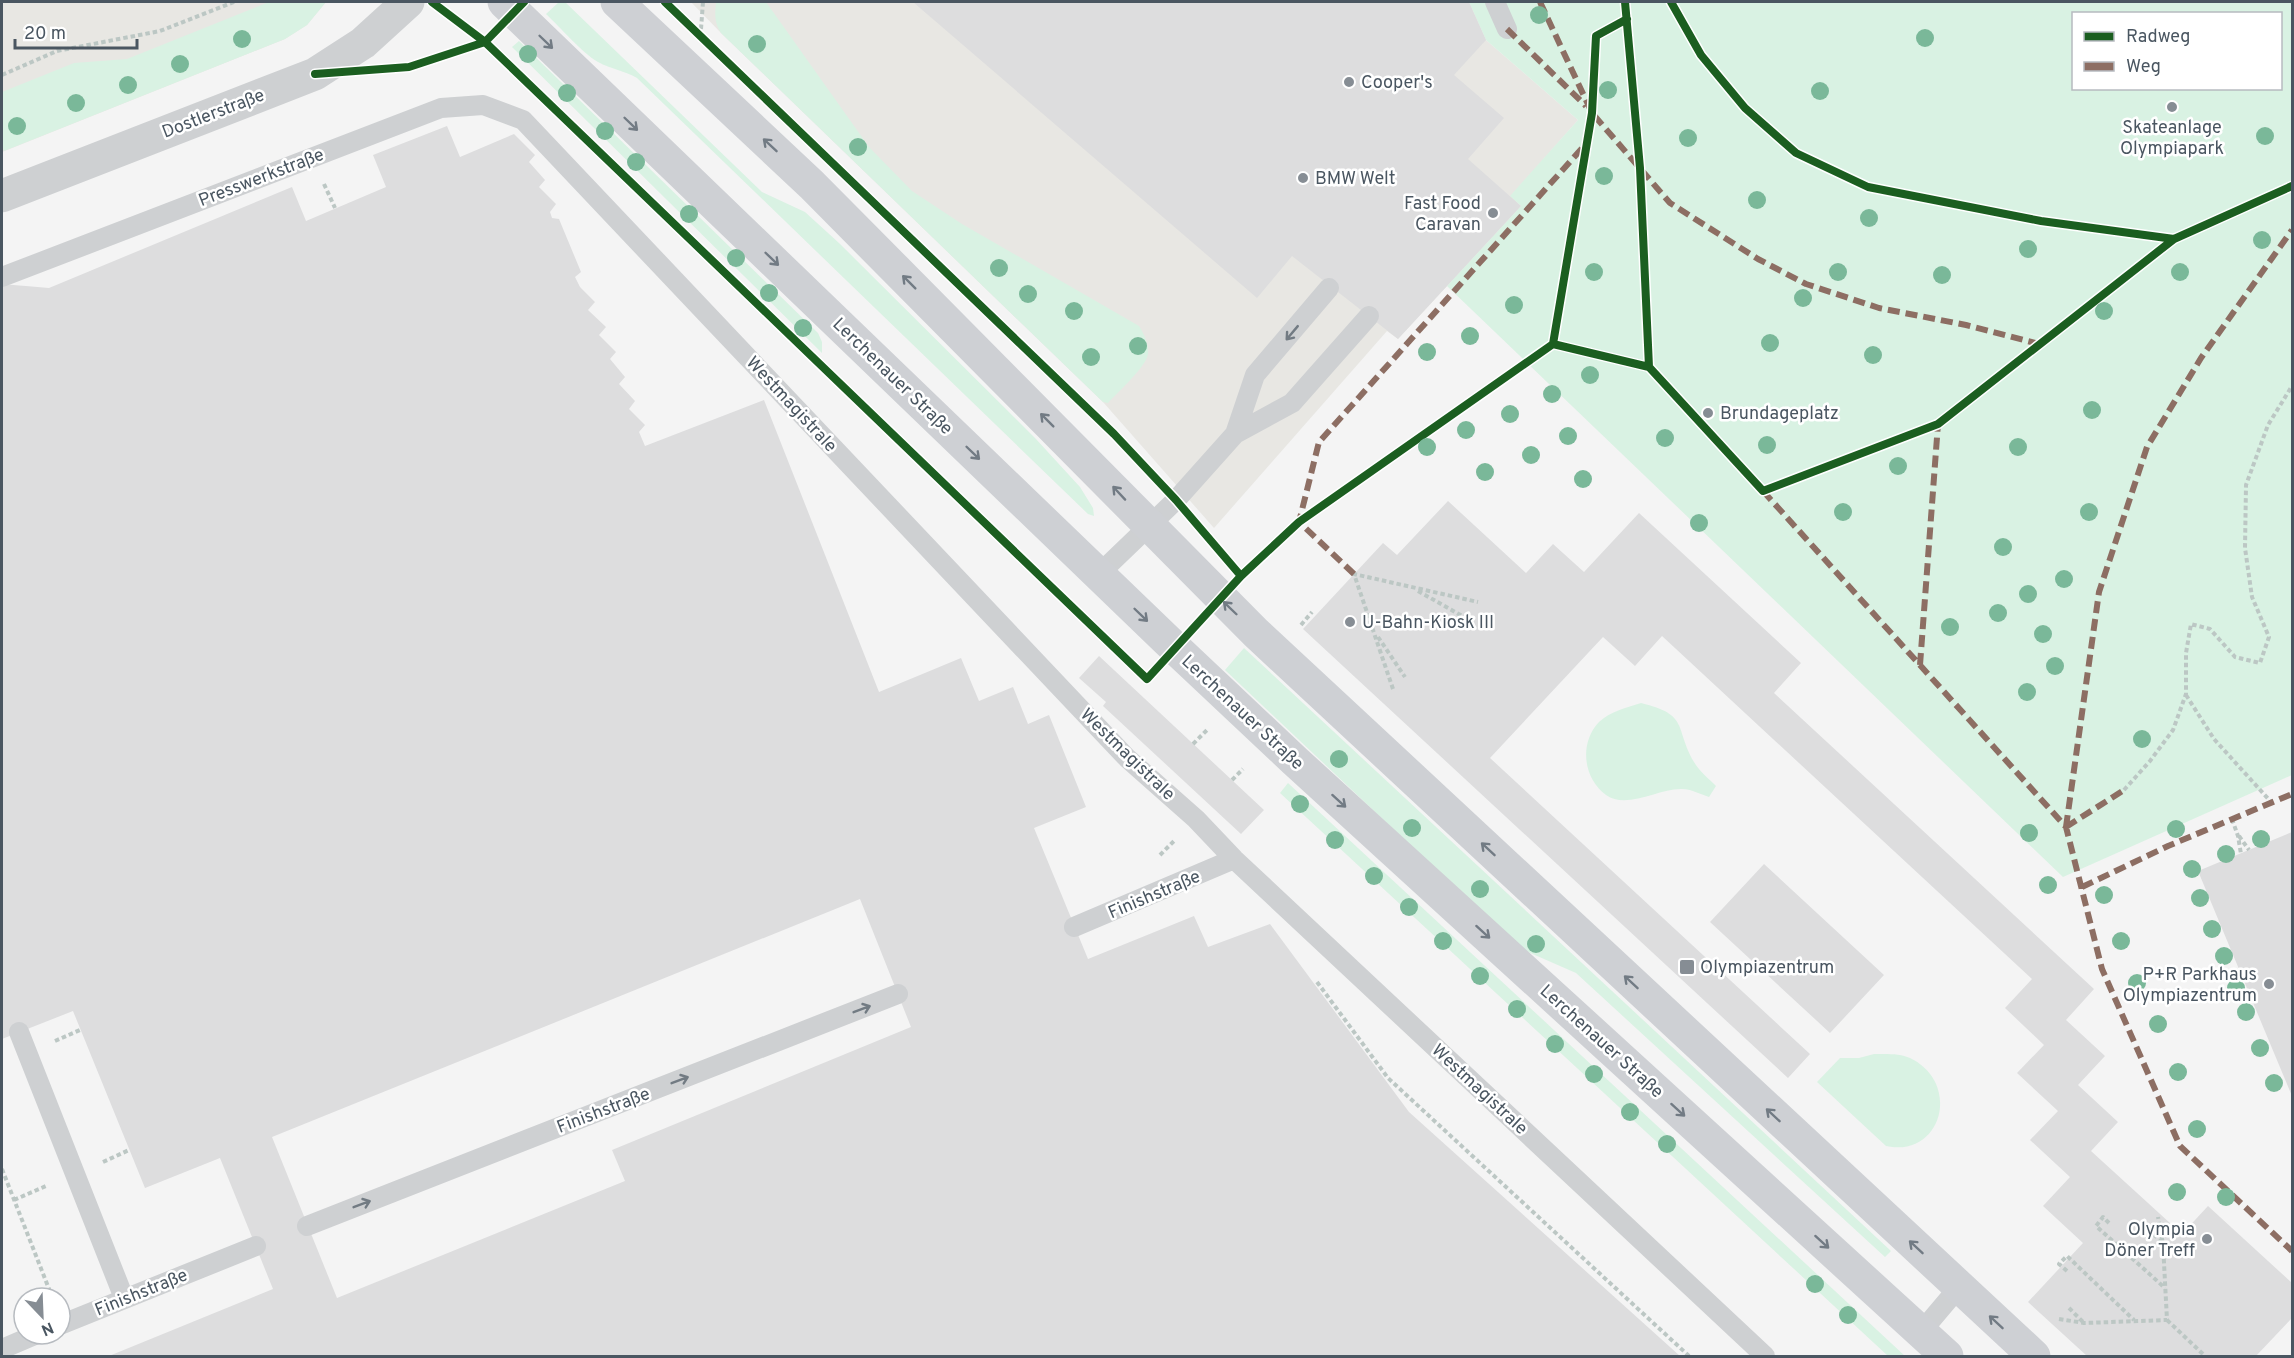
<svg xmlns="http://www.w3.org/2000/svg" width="2294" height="1358" font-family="Overpass,sans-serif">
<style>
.commercial{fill:#e8e7e3}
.green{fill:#d9f2e3;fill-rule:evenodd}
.building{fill:#ddddde;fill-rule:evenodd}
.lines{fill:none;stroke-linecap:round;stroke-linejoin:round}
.path{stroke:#bcc7c4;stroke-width:4;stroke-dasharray:4.5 3;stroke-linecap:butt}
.lane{stroke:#ced0d2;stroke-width:20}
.street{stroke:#ced0d2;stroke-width:33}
.secondary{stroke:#ced0d4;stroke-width:33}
.quiet{stroke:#8d6e63;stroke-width:6;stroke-dasharray:12 6;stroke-linecap:butt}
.cycleway-casing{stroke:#fff;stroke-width:11}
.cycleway{stroke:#1b5e20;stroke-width:8}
.tree{fill:#7ab899}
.oneway{stroke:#727b84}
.oneway2{stroke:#727b83}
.poi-dot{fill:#868d94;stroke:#fff;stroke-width:2}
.labels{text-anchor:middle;stroke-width:5;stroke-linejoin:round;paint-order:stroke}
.poi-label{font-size:18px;fill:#4a5661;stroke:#fff;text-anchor:start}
.street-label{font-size:18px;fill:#4a5661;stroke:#fff}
</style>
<rect width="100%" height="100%" fill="#f4f4f4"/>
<path class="commercial" d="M2,2H326L307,25L285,39L2,152Z
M691,2H1469L1486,40L1578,120L1511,196L1521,206L1398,339L1387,331L1214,528L1103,402L721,33Z"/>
<path class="green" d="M269,2H326L307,25L285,39L4,151L2,145V92L74,63L127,59Z
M559,2H565L762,192L805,212L839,243L1036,439L1080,487L1093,508L1094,516L1088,514L637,78C625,71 611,69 598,62C581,52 561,28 546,14Z
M716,2H766L869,147L912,191L962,224L1139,326C1144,334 1149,344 1148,354C1146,367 1118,392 1108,403L1103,402L721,33C714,22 715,14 716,2Z
M1469,2H2292V775L2063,877L1447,286L1521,206L1510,196L1578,120L1486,40ZM2074,14H2280V88H2074Z
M519,41L818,333L822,342V353L512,47Z
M1244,648L1891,1251L1885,1257L1576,973L1519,948L1225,670Z
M1641,703C1690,715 1674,727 1694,762C1699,771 1709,779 1716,786L1709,797C1700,794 1691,789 1682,789C1659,788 1627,810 1606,795C1583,778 1579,743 1599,722C1611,711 1626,708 1641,703Z
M1288,783L1905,1356H1888L1280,793Z
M1874,1054C1885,1054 1900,1053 1910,1058C1962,1083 1942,1158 1886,1146L1817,1082L1840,1058H1859Z"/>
<path class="building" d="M913,2H1469L1486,40L1454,75L1504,118L1468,159L1521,206L1398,339L1292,256L1257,298Z
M447,126L460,157L514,134L535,155L529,162L545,180L539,187L556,204L550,212L552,218L559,219L581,272L575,277L580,287L595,302L588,310L606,327L599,335L616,352L610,359L625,377L619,384L635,401L629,409L645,425L639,432L645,446L764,400L879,692L961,658L979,701L1013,687L1028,724L1049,715L1086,807L1034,828L1088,959L1194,916L1208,947L1270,924L1409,1112L1680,1356H109L273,1289L220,1158L145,1188L73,1011L2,1039V284L49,288L292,187L306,221L386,187L373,155ZM860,899L911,1027L612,1150L625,1181L337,1298L272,1137Z
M1448,501L1526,573L1553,544L1584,572L1639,513L1801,663L1774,693L2094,989L2066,1020L2105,1056L2078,1085L2118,1122L2091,1151L2182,1234L2208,1206L2292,1283V1318L2256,1356H2087L2028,1302L2083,1243L2043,1206L2070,1177L2030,1140L2058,1111L2017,1073L2044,1045L2005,1008L2032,979L1662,636L1635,666L1603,637L1490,758L1810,1054L1788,1078L1303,629L1383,543L1397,555Z
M1099,656L1264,810L1241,834L1103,706L1106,702L1079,678Z
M2292,832V1096L2198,871Z
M1764,864L1884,975L1830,1033L1710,922Z"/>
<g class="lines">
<path class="path" d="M701,29L703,2
M2,75L57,51L160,31L234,2
M324,184L335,208
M1418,591L1464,617
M1301,625L1312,612
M1378,637L1405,677
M1393,689L1354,574L1478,602
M2186,695L2214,739L2272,803
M1193,744L1207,730
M1232,780L1243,769
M2124,790L2150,761L2173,730L2186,694V653L2191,624L2210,629L2235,657L2260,663L2269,637L2252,597L2245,548L2246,485L2268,425L2292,386
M2232,819L2238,836L2241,854
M2239,836L2249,850
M1160,855L1174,841
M1317,982L1388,1078L1689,1356
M55,1041L80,1030
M103,1162L129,1150
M2,1169L51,1294
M14,1200L46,1186
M2109,1223L2103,1217L2096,1226L2165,1288
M2148,1229L2163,1243
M2067,1271L2059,1264L2067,1256L2134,1320
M2069,1308L2084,1323
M2059,1319L2084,1323L2167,1320L2163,1244L2158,1217
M2167,1320L2205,1356"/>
<path class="lane" d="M1495,2L1507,29
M2,277L441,108L483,105L523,120L1127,758L1196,819L1234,859L1765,1356
M1235,434L1255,375L1329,288
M1099,574L1176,500L1235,434L1292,403L1369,316
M1074,927L1234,859
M19,1032L124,1298
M307,1226L898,994
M60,1325L256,1246
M1921,1332L1959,1287
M2,1349L37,1334"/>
<path class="street" d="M2,196L315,74L363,43L408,2"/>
<path class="secondary" d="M504,2L1175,648L1295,761L1947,1356
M617,2L812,185L1256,633L2034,1356"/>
<path class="quiet" d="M1540,2L1592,113L1670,203L1758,259L1806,284L1879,308L1966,325L2039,344
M1507,29L1586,106
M1763,491L2066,827L2102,969L2180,1146L2292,1251
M1354,574L1299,522L1319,442L1585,145
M1920,665L1938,424
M2066,827L2099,592L2147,447L2201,358L2292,230
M2066,827L2124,790
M2082,887L2168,846L2292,794"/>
<defs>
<path id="cycleway" d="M432,2L485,42L1147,679L1241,576L1299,522L1553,344L1649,367L1763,491L1938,424L2174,239
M665,2L1114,434L1176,500L1241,576
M1625,2L1640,168L1649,367
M1671,2L1701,55L1745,108L1796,153L1868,187L2041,221L2174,239L2292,186
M315,74L409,67L485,42L524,2
M1553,344L1592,113L1596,36L1627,19"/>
</defs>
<use href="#cycleway" class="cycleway-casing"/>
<use href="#cycleway" class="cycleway"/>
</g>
<g class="tree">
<circle cx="1539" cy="15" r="9"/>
<circle cx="1925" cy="38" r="9"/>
<circle cx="242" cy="39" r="9"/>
<circle cx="757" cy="44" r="9"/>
<circle cx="528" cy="54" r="9"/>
<circle cx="180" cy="64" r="9"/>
<circle cx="128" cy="85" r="9"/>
<circle cx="1608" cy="90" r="9"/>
<circle cx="1820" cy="91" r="9"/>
<circle cx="567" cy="93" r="9"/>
<circle cx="76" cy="103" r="9"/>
<circle cx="17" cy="126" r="9"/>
<circle cx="605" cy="131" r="9"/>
<circle cx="2265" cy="136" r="9"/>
<circle cx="1688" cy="138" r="9"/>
<circle cx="858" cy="147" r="9"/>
<circle cx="636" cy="162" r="9"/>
<circle cx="1604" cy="176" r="9"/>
<circle cx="1757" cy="200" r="9"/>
<circle cx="689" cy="214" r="9"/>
<circle cx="1869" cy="218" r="9"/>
<circle cx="2262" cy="240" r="9"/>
<circle cx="2028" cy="249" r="9"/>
<circle cx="736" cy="258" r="9"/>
<circle cx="999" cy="268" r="9"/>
<circle cx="1594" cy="272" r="9"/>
<circle cx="1838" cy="272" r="9"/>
<circle cx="2180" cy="272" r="9"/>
<circle cx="1942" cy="275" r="9"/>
<circle cx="769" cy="293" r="9"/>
<circle cx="1028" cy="294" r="9"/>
<circle cx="1803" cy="298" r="9"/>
<circle cx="1514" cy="305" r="9"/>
<circle cx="1074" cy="311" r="9"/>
<circle cx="2104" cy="311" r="9"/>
<circle cx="803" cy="328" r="9"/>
<circle cx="1470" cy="336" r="9"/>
<circle cx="1770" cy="343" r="9"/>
<circle cx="1138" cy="346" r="9"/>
<circle cx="1427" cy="352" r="9"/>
<circle cx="1873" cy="355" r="9"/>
<circle cx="1091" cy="357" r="9"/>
<circle cx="1590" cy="375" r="9"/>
<circle cx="1552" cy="394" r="9"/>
<circle cx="2092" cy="410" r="9"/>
<circle cx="1510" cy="414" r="9"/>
<circle cx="1466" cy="430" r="9"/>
<circle cx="1568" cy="436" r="9"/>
<circle cx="1665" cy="438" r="9"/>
<circle cx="1767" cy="445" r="9"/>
<circle cx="1427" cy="447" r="9"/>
<circle cx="2018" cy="447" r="9"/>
<circle cx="1531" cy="455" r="9"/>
<circle cx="1898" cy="466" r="9"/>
<circle cx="1485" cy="472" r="9"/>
<circle cx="1583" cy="479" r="9"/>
<circle cx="1843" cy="512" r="9"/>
<circle cx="2089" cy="512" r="9"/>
<circle cx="1699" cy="523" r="9"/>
<circle cx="2003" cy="547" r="9"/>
<circle cx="2064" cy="579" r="9"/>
<circle cx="2028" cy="594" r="9"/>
<circle cx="1998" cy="613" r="9"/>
<circle cx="1950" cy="627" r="9"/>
<circle cx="2043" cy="634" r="9"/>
<circle cx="2055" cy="666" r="9"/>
<circle cx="2027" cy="692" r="9"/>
<circle cx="2142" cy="739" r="9"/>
<circle cx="1339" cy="759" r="9"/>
<circle cx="1300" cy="804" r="9"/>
<circle cx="1412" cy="828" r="9"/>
<circle cx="2176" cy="829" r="9"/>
<circle cx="2029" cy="833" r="9"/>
<circle cx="2261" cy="839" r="9"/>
<circle cx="1335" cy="840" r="9"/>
<circle cx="2226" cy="854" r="9"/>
<circle cx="2192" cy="869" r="9"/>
<circle cx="1374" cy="876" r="9"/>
<circle cx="2048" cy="885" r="9"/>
<circle cx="1480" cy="889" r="9"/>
<circle cx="2104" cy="895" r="9"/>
<circle cx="2200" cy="898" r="9"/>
<circle cx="1409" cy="907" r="9"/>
<circle cx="2212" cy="929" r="9"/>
<circle cx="1443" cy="941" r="9"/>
<circle cx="2121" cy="941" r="9"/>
<circle cx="1536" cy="944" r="9"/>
<circle cx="2224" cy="956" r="9"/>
<circle cx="1480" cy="976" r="9"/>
<circle cx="2137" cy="983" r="9"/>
<circle cx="2236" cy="988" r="9"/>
<circle cx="1517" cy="1009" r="9"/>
<circle cx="2246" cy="1012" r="9"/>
<circle cx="2158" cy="1024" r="9"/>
<circle cx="1555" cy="1044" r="9"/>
<circle cx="2260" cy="1048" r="9"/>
<circle cx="2178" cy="1072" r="9"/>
<circle cx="1594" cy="1074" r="9"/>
<circle cx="2274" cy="1083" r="9"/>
<circle cx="1630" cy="1112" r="9"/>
<circle cx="2197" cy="1129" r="9"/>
<circle cx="1667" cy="1144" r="9"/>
<circle cx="2177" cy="1192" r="9"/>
<circle cx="2226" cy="1197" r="9"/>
<circle cx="1815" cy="1284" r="9"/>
<circle cx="1848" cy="1315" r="9"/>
</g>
<defs><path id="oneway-shaft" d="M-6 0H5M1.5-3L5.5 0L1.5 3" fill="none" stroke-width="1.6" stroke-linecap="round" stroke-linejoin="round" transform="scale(1.5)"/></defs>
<g class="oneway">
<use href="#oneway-shaft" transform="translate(546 42) rotate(44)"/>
<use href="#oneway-shaft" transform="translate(631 124) rotate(44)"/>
<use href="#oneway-shaft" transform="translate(770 145) rotate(-137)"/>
<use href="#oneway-shaft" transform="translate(772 259) rotate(44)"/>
<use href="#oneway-shaft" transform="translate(909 282) rotate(-135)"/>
<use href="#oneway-shaft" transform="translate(1047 420) rotate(-135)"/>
<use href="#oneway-shaft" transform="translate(973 453) rotate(44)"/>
<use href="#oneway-shaft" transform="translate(1119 493) rotate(-133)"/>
<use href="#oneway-shaft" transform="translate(1230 608) rotate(-136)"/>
<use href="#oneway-shaft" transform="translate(1141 615) rotate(44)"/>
<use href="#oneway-shaft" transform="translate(1339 801) rotate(42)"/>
<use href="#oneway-shaft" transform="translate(1488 849) rotate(-137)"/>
<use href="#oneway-shaft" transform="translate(1483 932) rotate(42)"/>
<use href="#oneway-shaft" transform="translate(1631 982) rotate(-137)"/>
<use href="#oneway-shaft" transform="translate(1678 1110) rotate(42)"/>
<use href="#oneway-shaft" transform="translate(1773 1115) rotate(-137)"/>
<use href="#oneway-shaft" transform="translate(1822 1242) rotate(42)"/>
<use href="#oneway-shaft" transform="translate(1916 1247) rotate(-137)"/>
<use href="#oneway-shaft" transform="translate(1996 1322) rotate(-137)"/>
</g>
<g class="oneway2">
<use href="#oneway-shaft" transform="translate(1292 333) rotate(130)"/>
<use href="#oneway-shaft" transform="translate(862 1009) rotate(-21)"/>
<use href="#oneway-shaft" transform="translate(680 1080) rotate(-21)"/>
<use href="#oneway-shaft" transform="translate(362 1204) rotate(-21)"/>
</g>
<g class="poi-dot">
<circle cx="1349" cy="82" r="6"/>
<circle cx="2172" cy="107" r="6"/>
<circle cx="1303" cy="178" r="6"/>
<circle cx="1493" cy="213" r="6"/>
<circle cx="1708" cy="413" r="6"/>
<circle cx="1350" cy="622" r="6"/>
<rect x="1679" y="959" width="16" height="16" rx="3"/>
<circle cx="2269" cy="984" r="6"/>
<circle cx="2207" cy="1239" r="6"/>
</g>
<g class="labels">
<g class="poi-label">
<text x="1361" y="88">Cooper's</text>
<text x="2172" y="133" text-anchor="middle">Skateanlage<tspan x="2172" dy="21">Olympiapark</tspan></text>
<text x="1315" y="184">BMW Welt</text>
<text x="1481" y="209" text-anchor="end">Fast Food<tspan x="1481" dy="21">Caravan</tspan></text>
<text x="1720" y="419">Brundageplatz</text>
<text x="1362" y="628">U-Bahn-Kiosk III</text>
<text x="1700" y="973">Olympiazentrum</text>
<text x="2257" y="980" text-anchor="end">P+R Parkhaus<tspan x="2257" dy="21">Olympiazentrum</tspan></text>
<text x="2195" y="1235" text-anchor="end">Olympia<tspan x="2195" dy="21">Döner Treff</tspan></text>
</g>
<g class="street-label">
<text transform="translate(213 113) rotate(-21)" y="6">Dostlerstraße</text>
<text transform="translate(261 177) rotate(-21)" y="6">Presswerkstraße</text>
<text transform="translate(893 376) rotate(44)" y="6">Lerchenauer Straße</text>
<text transform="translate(792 404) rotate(47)" y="6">Westmagistrale</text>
<text transform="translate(1243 712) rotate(43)" y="6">Lerchenauer Straße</text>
<text transform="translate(1128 754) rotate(44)" y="6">Westmagistrale</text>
<text transform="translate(1154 894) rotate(-23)" y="6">Finishstraße</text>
<text transform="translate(1602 1041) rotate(42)" y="6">Lerchenauer Straße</text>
<text transform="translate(1480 1089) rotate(43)" y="6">Westmagistrale</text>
<text transform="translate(603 1110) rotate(-21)" y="6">Finishstraße</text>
<text transform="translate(141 1292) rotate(-22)" y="6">Finishstraße</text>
</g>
</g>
<rect width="2294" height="1358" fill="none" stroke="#4a5661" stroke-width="6"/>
<rect x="2072" y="12" width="210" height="78" fill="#ffffff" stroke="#b7bbc0" stroke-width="1.5"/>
<rect x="2084" y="32" width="30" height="9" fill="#1b5e20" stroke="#b7bbc0" stroke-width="1.5"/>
<text x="2126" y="42" font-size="18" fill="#4a5661">Radweg</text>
<rect x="2084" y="62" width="30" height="9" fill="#8d6e63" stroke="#b7bbc0" stroke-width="1.5"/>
<text x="2126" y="72" font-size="18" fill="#4a5661">Weg</text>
<g transform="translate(42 1316) rotate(157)"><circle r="28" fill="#ffffff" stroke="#b7bbc0" stroke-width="1.5"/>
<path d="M0-4.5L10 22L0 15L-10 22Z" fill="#868d94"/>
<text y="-9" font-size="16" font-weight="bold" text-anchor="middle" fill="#4a5661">N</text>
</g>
<path d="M15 39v9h122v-9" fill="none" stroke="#4a5661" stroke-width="3"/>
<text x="24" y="39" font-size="18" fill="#4a5661" stroke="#ffffff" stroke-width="4.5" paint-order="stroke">20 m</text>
</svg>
